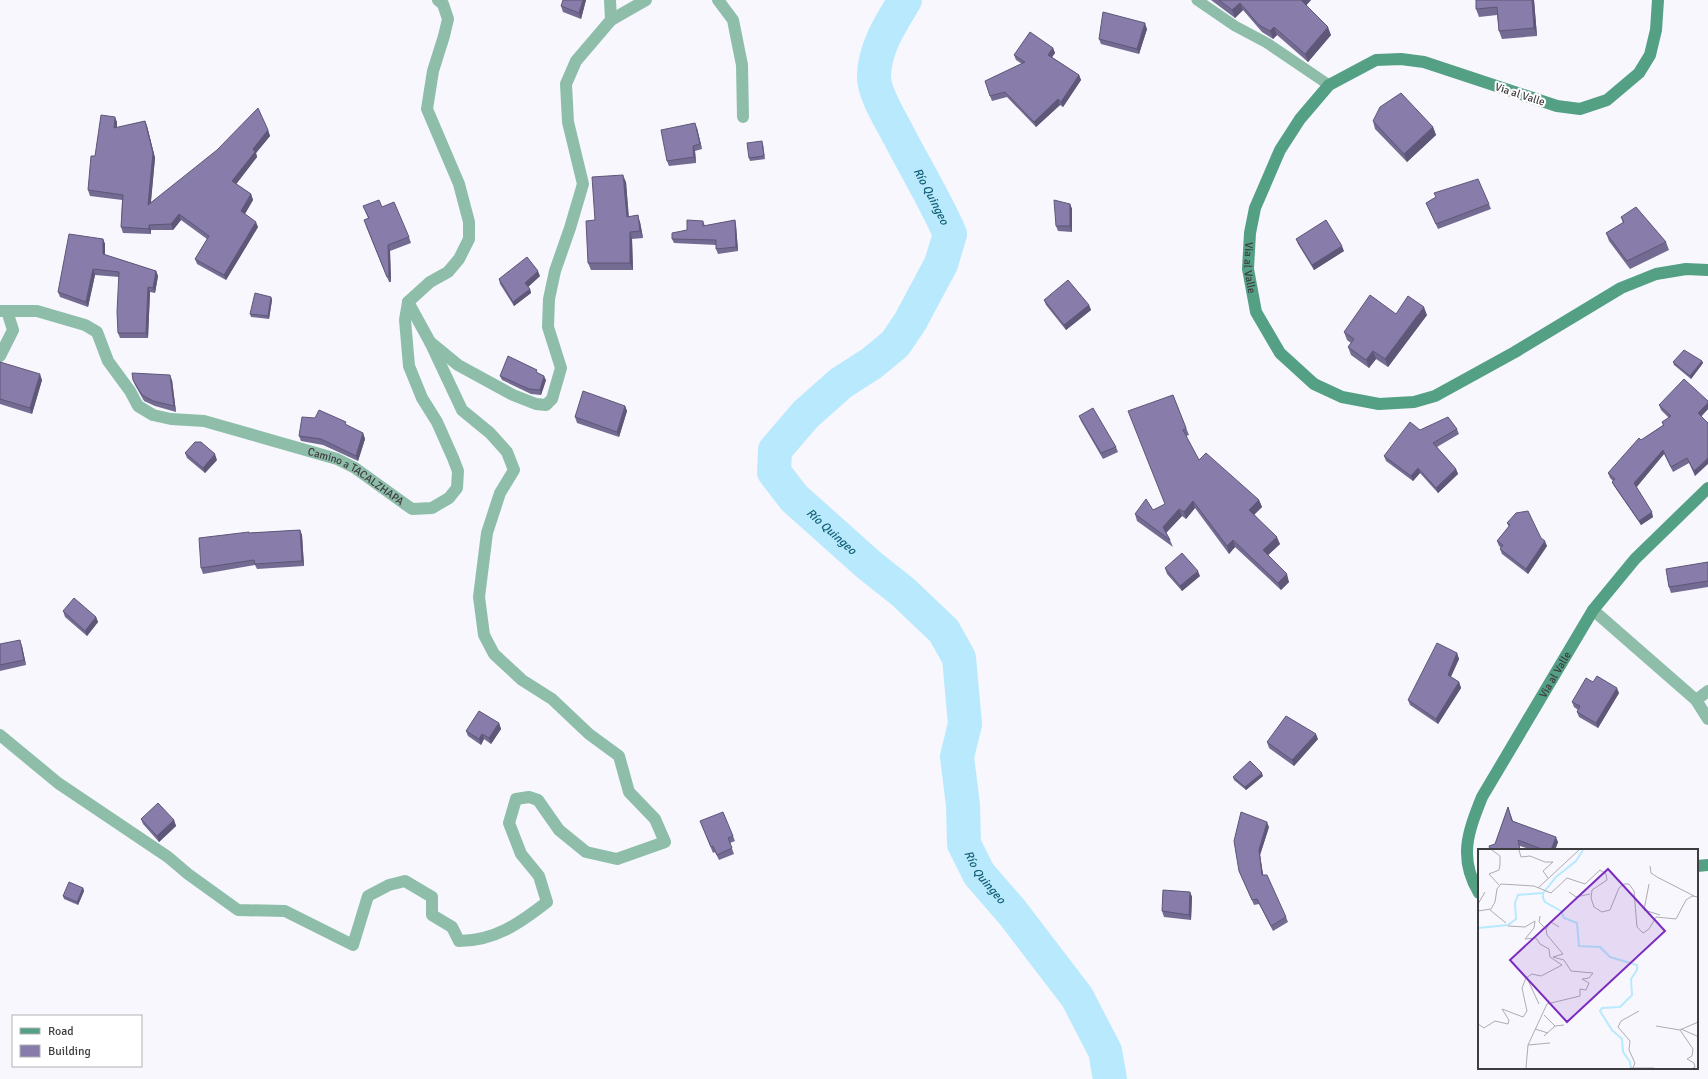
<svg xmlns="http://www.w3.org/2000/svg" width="1708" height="1079" font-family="Signika,sans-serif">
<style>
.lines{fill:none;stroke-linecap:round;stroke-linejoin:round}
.river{stroke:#b9e9fc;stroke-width:34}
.lane{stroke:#8ebeaa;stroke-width:11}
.street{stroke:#8ebeaa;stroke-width:12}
.secondary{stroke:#54a084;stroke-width:12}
.wall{fill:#746b92}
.shaded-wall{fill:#5e5777}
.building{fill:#877caa;stroke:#5e5777}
.labels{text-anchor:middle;stroke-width:4;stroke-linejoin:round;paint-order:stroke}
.street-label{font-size:11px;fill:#3d3c3f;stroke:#fff}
.water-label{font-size:12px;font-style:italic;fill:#136078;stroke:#fff}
.inset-river{fill:none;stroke:#b9e9fc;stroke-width:2}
.inset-road{fill:none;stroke:#adacb2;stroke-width:1}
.view{fill:#7b2cbf;fill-opacity:0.15;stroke:#7b2cbf;stroke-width:2}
.inset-edge{fill:none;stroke:#3d3c3f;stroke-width:2}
</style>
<rect width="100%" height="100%" fill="#f8f7fe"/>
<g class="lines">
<path class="river" id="s1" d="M905,0C891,23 875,47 874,75C873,93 891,120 899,136C916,169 935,200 950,234L941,264L910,322L895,344L872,363L841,383L806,414L775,450L774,472L794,498L869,565L903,592L944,631L959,658L965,724L957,757L963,805L964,844L979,874L1012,912L1077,997L1105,1051L1110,1079"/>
<path class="lane" d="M1197,0L1235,26L1267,43L1329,85"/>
<g class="street">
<path d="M718,0L733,20L742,65L743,117"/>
<path d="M611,20L646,0"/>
<path d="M408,302L430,342L458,365L513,395L536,404L546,405L552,399L561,368L548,327L549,299L555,271L570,228L583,184L568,122L566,84L576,61L611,20L610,0"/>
<path id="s2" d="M0,311H37L85,325L97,332L108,361L130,391L138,406L153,415L171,419L204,421L337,459L355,468L412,509L432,508L449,498L457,488L458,471L453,458L437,422L422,398L409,366L405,320L408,302L430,282L448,272L459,259L469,239V222L459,184L427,109L433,71L444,36L448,19L443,4L438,0"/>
<path d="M0,356L13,330L7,311"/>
<path d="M1593,610L1696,700"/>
<path d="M1708,691L1696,700L1708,719"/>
<path d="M0,735L58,783L168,857L188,874L238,910L285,911L353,945L368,896L389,885L405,881L432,897V915L452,927L459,941C495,941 520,923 547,902L539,876L521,854L509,823L516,799L529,797L538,800L559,830L586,852L617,859L665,842L655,819L629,792L619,756L589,734L552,699L522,680L494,654L484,635L479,597L487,533L500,493L514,470L507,452L490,433L462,410L430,342"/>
</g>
<g class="secondary">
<path id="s3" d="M1658,0L1656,30L1650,55L1639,73L1607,100L1580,109L1557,106L1424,62L1401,59L1376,60L1329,85L1300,119L1280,150L1255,208L1250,233L1248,269L1256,312L1280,353L1314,384L1342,397L1379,404L1414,402L1435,396L1515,352L1621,288L1656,274L1686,269L1708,270"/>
<path d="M1697,866L1708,865"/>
<path id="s4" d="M1479,893C1458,858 1468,832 1482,797L1593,610L1635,559L1708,488"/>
</g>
</g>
<path class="wall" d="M586,0L581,19L563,12L561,6Z
M1211,0H1311L1306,5L1331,35L1308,62L1277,35L1273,39L1262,32L1243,10L1235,18Z
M1534,0L1537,36L1502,39L1499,31L1497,15L1479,17L1476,9Z
M1147,29L1139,54L1101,44L1099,39Z
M1053,48L1055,53L1052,57L1079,75L1081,80L1063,107L1060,105L1036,127L1007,97L992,101L990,96L1022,64L1016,60L1014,55Z
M145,121L147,126L155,158L151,202L268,130L270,136L256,153L257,157L236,184L251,194L253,200L245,214L258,227L226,280L197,264L195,259L207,239L181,220L173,230H151V234L123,233L121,227L122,200L90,196L88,190L95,156L117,122V128Z
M1373,121L1433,127L1436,135L1407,162L1375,129Z
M697,128L702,149L695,151L696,163L669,166L667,161Z
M763,144L765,159L750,161L749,158Z
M626,182L629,217L640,222L643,238L632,239L633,270H591L588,263L595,220Z
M1426,203L1489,204L1491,209L1438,229Z
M1070,204L1072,209V232L1058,231L1056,226Z
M363,206L382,207L409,237L411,243L390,251L391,282H389L366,226L368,218Z
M1621,217L1666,242L1669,250L1630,269L1609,241L1606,233L1623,223Z
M735,220L736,225L738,251L718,254L716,249V245L674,243L672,239L703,221L705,226Z
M103,239L105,244V255L156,271L158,276L155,293L150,292L148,338H120L118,333L119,277L95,275L88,307L60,297L58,292Z
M1296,239L1344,251L1314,270L1298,244Z
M540,276L528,287L530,289L531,293L514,306L500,284L499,279Z
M271,297L272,300L269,319L251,317L250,314Z
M1044,300L1089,305L1091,310L1066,330L1046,305Z
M1396,314L1427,315L1388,367L1376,359L1369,368L1351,355L1348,347L1351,343L1347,340L1344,332Z
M1702,361L1703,363L1691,379L1674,365L1673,362Z
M0,362L42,380L32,414L0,404Z
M500,376L546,380L541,395L531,394L502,380Z
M133,380H172L176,412L155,406L144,401L135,385Z
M1173,395L1189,435L1186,436L1199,460L1259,500L1262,507L1254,514L1280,544L1268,555L1289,582L1281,590L1235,547L1229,554L1195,508L1186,519L1182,516L1166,533L1170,540L1173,547L1137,521L1135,514L1153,510L1165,505Z
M1708,401V409L1701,416L1695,476L1689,463L1673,472L1664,454L1636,487L1653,517L1641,525L1614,486L1612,482L1613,481L1610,478L1608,473L1641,440L1663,425L1662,422L1669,418L1661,410L1659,405Z
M625,406L627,411L619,437L577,423L575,417Z
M1079,416L1116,447L1118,452L1103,459L1081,421Z
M347,426L363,433L365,439L358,461L323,445L301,441L299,436Z
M1457,429L1459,434L1437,447L1456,469L1458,474L1438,493L1420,473L1413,481L1386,461L1384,456L1420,430Z
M185,453L217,460L205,473L187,458Z
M1507,523L1541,538L1547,546L1528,574L1502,554L1500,549L1501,548L1499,546L1497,541L1509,527Z
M300,530L302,535L304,566L257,569L255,565L203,574L201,568L249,532V533Z
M1708,562V587L1671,593L1669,587Z
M1165,568L1200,576L1182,591L1167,574Z
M63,611L96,617L98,622L87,636L65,617Z
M0,644L22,646L26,665L0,671Z
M1457,653L1459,659L1451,677L1459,682L1461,688L1438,724L1410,705L1408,700Z
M1593,682L1619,693L1598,728L1579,717L1577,712L1578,710L1574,707L1572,702Z
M499,723L501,729L491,744L484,739L481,745L468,736L466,731Z
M1318,739L1294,766L1269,748L1267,742Z
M1263,776L1246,790L1234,780L1233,777Z
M1508,807L1513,821L1558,842L1555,850H1532L1520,846L1495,844Z
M141,819L174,820L176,826L159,842L143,824Z
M700,821L733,836L735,841L730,843L734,854L719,860L715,852L713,853Z
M1269,827L1260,855L1263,875L1286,917L1288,922L1273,931L1259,904L1254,905L1239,871Z
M83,888L84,891L78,905L64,899L63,896Z
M1190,892L1192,897L1191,920L1164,917L1162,911Z"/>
<path class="shaded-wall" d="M583,0H586L581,19L579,13Z
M1301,0H1311L1304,8Z
M1532,0H1534L1537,36L1534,28Z
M1240,3L1243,10L1235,18L1232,10Z
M1145,23L1147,29L1139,54L1137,49Z
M1274,27L1277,35L1273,39L1270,31Z
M1328,27L1331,35L1308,62L1305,54Z
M1053,48L1055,53L1050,60L1048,55Z
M1079,75L1081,80L1063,107L1061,102Z
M1058,99L1060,105L1036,127L1034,122Z
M115,117L117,122L116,134L114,128Z
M145,121L147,126L155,158L150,210L148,205Z
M695,123L697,128L702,149L700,144Z
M1433,127L1436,135L1407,162L1404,154Z
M268,130L270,136L256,153L257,157L234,187L232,181L253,149Z
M693,146L695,151L696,163L694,157Z
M623,175L626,182L629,225L627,217Z
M251,194L253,200L243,217L241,211Z
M1070,204L1072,209V232L1070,226Z
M179,214L181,220L173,230L171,224Z
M638,215L640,222L643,238L640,231Z
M735,220L736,225L738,251L736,247Z
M256,222L258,227L226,280L224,275Z
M149,225L151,230V234L149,229Z
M630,232L632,239L633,270L630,263Z
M103,239L105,244V259L103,254Z
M388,245L390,251L391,282L389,276Z
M1342,246L1344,251L1314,270L1312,265Z
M93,269L95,275L88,307L86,302Z
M156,271L158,276L155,293L153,288Z
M538,271L540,276L527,288L525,283Z
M148,287L150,292L148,338L146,333Z
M530,289L531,293L514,306L513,302Z
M271,297L272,300L269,319L268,316Z
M1089,305L1091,310L1066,330L1064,325Z
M1424,307L1427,315L1388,367L1385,359Z
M1373,351L1376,359L1369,368L1366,360Z
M1702,361L1703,363L1691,379L1690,376Z
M40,374L42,380L32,414L30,408Z
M170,375L172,380L176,412L174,406Z
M544,376L546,380L541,395L540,390Z
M1708,403V409L1700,418L1698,413Z
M625,406L627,411L619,437L617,432Z
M363,433L365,439L358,461L356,456Z
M1663,450L1664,454L1636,488L1634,483Z
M215,454L217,460L205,473L203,468Z
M1708,458V464L1695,476L1694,471Z
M1418,468L1420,473L1413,481L1411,476Z
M1456,469L1458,474L1438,493L1436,488Z
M1259,500L1262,507L1252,517L1249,510Z
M1193,501L1195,508L1186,519L1184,512Z
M1179,509L1182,516L1165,534L1163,527Z
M1652,512L1653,517L1641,525L1639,521Z
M300,530L302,535L304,566L302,561Z
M1277,537L1280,544L1266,557L1263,550Z
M1233,540L1235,547L1229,554L1227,546Z
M1545,541L1547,546L1528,574L1526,569Z
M1198,571L1200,576L1182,591L1180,586Z
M1287,574L1289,582L1281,590L1278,583Z
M96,617L98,622L87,636L85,631Z
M20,640L22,646L26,665L24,660Z
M1457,653L1459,659L1449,680L1448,675Z
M1459,682L1461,688L1438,724L1436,719Z
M1617,688L1619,693L1598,728L1596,723Z
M499,723L501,729L491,744L489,738Z
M482,734L484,739L481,745L479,739Z
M1316,734L1318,739L1294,766L1292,760Z
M1262,773L1263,776L1246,790L1245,787Z
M174,820L176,826L159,842L157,836Z
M1267,822L1269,827L1260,855L1264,880L1262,875L1259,850Z
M1556,837L1558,842L1555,850H1551Z
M83,888L84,891L78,905L77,902Z
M1190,892L1192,897L1191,920L1189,915Z"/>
<path class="building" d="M563,0H583L579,13L561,6Z
M1219,0H1301L1328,27L1305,54L1274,27L1270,31L1259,25L1240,3L1232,10Z
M1476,0H1532L1534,28L1499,31L1497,7L1476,9Z
M1103,12L1145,23L1137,49L1099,39Z
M1030,32L1053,48L1048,55L1079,75L1061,102L1058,99L1034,122L1005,92L990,96L985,81L1025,62L1014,55Z
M1401,93L1433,127L1404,154L1373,121L1380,107Z
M258,108L268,130L253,149L255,152L232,181L251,194L241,211L256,222L224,275L195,259L209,236L179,214L171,224L149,225V229L121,227L123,195L88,190L91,156H95L101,115L115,117L114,128L145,121L153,153L148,205L217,150Z
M695,123L700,144L693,146L694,157L667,161L661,130Z
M762,141L764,156L749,158L747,143Z
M623,175L627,217L638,215L640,231L630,232V263H588L586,221L595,220L592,177Z
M1478,179L1489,204L1436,224L1426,203L1436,197L1434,193Z
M379,200L382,207L394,202L409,237L388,245L389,276L387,277L364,220L369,218L363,206Z
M1054,200L1070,204V226H1056Z
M1636,207L1666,242L1627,261L1606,233L1624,222L1621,217Z
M687,220L703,221V226L735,220L736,247L716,249V240L672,239V233L687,230Z
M1326,220L1342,246L1312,265L1296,239Z
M69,234L103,239V254L156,271L153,288L148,287L146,333H118L117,312L119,272L93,269L86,302L58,292Z
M527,257L538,271L525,283L530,289L513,302L499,279Z
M1068,280L1089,305L1064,325L1044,300Z
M255,293L271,297L268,316L250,314Z
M1370,295L1396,314L1408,296L1424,307L1385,359L1373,351L1366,360L1348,347L1354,339L1344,332Z
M1684,350L1702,361L1690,376L1673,362Z
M508,356L537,370L536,372L544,376L540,390L529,389L500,376Z
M0,362L40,374L30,408L0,399Z
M132,373L170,375L174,406L153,401L142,395L133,380Z
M1684,379L1708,401V403L1698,413L1708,423V458L1694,471L1687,458L1671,467L1663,450L1634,483L1652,512L1639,521L1612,482L1615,479L1608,473L1639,438L1641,440L1664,425L1662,422L1671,416L1659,405Z
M583,391L625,406L617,432L575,417Z
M1173,395L1186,428L1183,430L1199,460L1206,453L1259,500L1249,510L1277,537L1263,550L1287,574L1278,583L1233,540L1227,546L1193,501L1184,512L1179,509L1163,527L1170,540L1135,514L1146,499L1153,510L1165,504L1128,411Z
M1093,408L1116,447L1101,453L1079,416Z
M319,410L346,422L345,424L363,433L356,456L321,439L299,436L302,417L315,418Z
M1448,417L1457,429L1433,443L1456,469L1436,488L1418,468L1411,476L1384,456L1410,422L1420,430Z
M195,442H201L215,454L203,468L185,453Z
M1528,511L1541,538L1545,541L1526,569L1500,549L1503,545L1497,541L1510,525L1507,523L1516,513Z
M300,530L302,561L255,564L254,560L201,568L199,538L249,532V533Z
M1182,553L1198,571L1180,586L1165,568Z
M1708,562V581L1669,587L1666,569Z
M74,598L96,617L85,631L63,611Z
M20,640L24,660L0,665V644Z
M1437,643L1457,653L1448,675L1459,682L1436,719L1408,700Z
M1597,676L1617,688L1596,723L1577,712L1580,706L1572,702L1586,678L1593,682Z
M479,711L499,723L489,738L482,734L479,739L466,731Z
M1286,716L1316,734L1292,760L1267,742Z
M1250,761L1262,773L1245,787L1233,777Z
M158,803L174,820L157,836L141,819Z
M1508,807L1512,821L1556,837L1551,850H1544L1518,840L1520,850H1490L1489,846L1495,844Z
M723,812L733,836L728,838L732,848L717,855L713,846L711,847L700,821Z
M1241,812L1267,822L1259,850L1262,875H1267L1286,917L1271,926L1257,899L1252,900L1239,871L1234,841Z
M69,882L83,888L77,902L63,896Z
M1163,890L1190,892L1189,915L1162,911Z"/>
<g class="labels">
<g class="street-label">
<text transform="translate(1520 94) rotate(18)" y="4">Via al Valle</text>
<text dy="4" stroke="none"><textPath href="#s3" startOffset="617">Via al Valle</textPath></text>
<text dy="4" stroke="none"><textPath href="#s2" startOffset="418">Camino a TACALZHAPA</textPath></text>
<text dy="4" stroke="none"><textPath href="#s4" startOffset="243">Via al Valle</textPath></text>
</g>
<g class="water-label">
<text dy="4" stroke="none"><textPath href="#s1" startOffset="217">Río Quingeo</textPath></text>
<text dy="4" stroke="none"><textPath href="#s1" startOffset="649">Río Quingeo</textPath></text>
<text dy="4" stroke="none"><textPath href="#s1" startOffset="1057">Río Quingeo</textPath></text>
</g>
</g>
<g transform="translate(1478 849)">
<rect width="220" height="220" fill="#f8f7fe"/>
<path class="inset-river" d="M105,1L98,12L78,28L65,44V49L67,53L83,62L86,69L99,74L101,97L122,98L132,108L159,116V121L153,130L154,146L142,158L124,159L122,162L134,181L144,190L145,203L152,213L153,219M0,79L30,76L38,70L37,54L40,46L65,44"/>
<path class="inset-road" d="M14,1L22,7V16L21,21L11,25L21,36M41,1L43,8L52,7L67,13H75L65,22L70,29M172,17L173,24L179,28L216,47M171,35L166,61L182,66M60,39L101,1M91,43L98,48L112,45M0,55L7,43M12,61L28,74M0,62L13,60L17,53L19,40L23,35L56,37L73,44L89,29L107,35L122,21L128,25L129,31L114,41L113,49L116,58L124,63L132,61L141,39L146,35H151L156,42L159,78L165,84L171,80L178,68L198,70L208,51L214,47L220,48M62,67L61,73L68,80L69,86L85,105L75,108M68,80L73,73L81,78M49,129L61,155M66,166L77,177L86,176M0,175L6,179L17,172L30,175L31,171L24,160L45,168L49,162L44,139L48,129L54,125L63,127L84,116L72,108L71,100L62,95L58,89L47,90L56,79L57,72L47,78L30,77M178,177L202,181M57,180L70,184M203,180L219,187M66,187L77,177M50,196L72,194M48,219L50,196L69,155L102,147V140L108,141L111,134L104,130L111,129L115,124L93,122L86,111L75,108M152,219H176M155,219L157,214L151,201L152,192L140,178L143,172L161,162M215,219L217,218L216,214L209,210L214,207L215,200L202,181L220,173"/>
<path class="view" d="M130,20L187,82L89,173L32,111Z"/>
<rect width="220" height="220" class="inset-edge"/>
</g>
<rect x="12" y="1015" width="130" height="52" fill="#ffffff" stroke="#b1b1b2"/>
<rect x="20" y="1028" width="20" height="6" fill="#54a084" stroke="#b1b1b2"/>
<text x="48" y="1035" font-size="12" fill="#3d3c3f">Road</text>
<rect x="20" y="1045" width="20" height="12" fill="#877caa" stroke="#b1b1b2"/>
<text x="48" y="1055" font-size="12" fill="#3d3c3f">Building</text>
</svg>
